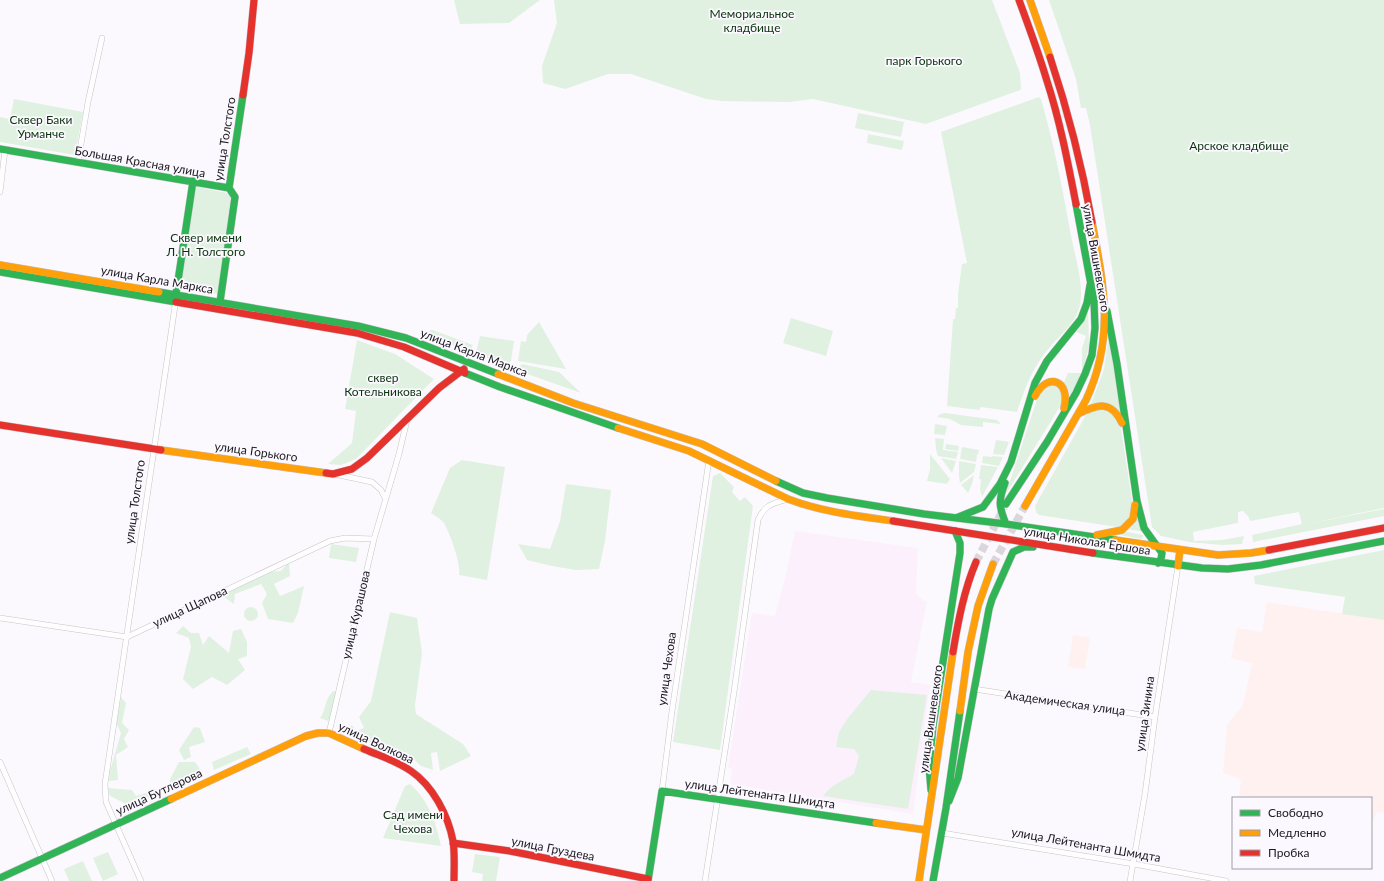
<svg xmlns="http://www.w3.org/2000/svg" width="1384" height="881" font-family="Lato,sans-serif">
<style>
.industrial{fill:#fef1f0}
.medical{fill:#fbf0fc}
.green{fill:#e0f1e1}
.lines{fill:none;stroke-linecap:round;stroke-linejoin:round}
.primary-tunnel{stroke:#dad7dc;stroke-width:8;stroke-dasharray:8 4;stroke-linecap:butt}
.street-casing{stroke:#c7c4ca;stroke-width:6}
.fast-casing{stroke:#c7c4ca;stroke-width:8}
.slow-casing{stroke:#c7c4ca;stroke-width:8}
.jam-casing{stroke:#c7c4ca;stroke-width:8}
.street{stroke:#fffeff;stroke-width:5}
.fast{stroke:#30b455;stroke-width:7}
.slow{stroke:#ff9f0a;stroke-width:7}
.jam{stroke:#e5322d;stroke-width:7}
.labels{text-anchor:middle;stroke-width:3.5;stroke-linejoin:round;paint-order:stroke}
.park-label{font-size:12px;fill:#08330b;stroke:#fcf8ff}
.street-label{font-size:12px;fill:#1b181e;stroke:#fcf8ff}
</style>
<rect width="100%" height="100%" fill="#fcf9fe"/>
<path class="industrial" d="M1267,602L1384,620V813L1377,812L1373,820H1371V798H1272L1239,796L1241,781L1238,778L1223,773L1227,725L1243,705L1252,663L1231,658L1237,628L1262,632Z
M1073,635L1090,637L1085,669L1068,667Z"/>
<path class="medical" d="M795,531L918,548L916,594L924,601H927L911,682L930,685L913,814L730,784L732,769L728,768L752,613L775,616L786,574Z"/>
<path class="green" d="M454,0H540L509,23L460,24Z
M554,0H992L1020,73L1021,89L1020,90L926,124L813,99L789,102L722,101L706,99L631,74H608L565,89L543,83L542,66L557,23Z
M1049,0H1384V508L1302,525L1384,509V516L1253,542L1252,535L1302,524L1299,512L1250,521L1248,516L1243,511L1238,512V523L1193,532L1194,541L1222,540L1244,536L1242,544L1222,545L1189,542L1161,536L1152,527L1090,125L1086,108H1081L1076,79Z
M1039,97L1041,99C1054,144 1063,190 1071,236C1075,255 1081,275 1081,293C1081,300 1080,308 1077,314C1071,327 1059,336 1050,347C1033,366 1025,388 1017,412L981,407L979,410L947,406L953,319H955L956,308H958V294L962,264L967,263L941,132Z
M14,99L83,112L75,155L0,142V117L10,119Z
M858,113L904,122L901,137L855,128Z
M868,134L904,141L902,150L867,143Z
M197,187L227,193L231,196L218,294L180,287L194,190Z
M1088,308L1089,345L1083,373L1082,372V348L1086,336L1076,332L1082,324Z
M791,318L833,331L826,356L783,343Z
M539,322L566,369L518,361L521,341L526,342L527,335Z
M430,330H433L473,345L470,350L467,351L427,335Z
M480,336L514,341L511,361L505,365L476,353Z
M357,340L395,354L434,379L356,459L341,465L328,464L352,443L356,411L345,409Z
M1108,341H1110L1121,415L1105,402L1091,404L1104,369Z
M522,364L559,372L581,393L516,370Z
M1068,373H1082L1070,395L1068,389L1046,381L1047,379L1053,378L1064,382Z
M1051,385C1061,386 1062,392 1064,400L1001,502L1011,478L1039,393L1046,386Z
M1108,408L1120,422L1132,500C1133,514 1131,517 1122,527H1117L1039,515L1036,512L1035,506L1087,413L1093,409Z
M945,413L997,420L1001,424L983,422V427L961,425L950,419L937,417L940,414Z
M935,424L947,426L945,435L934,434Z
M935,438L944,439L943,450L958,452L956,459L938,456L936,449Z
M996,440L1009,442L1004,455L993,454Z
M946,444L959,446L958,451L945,449Z
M962,447L979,450L978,455L961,452L977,455L976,462L960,459Z
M930,454L950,479L947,484L927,481L930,469Z
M983,456L992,457V456L1003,457L999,466L982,463Z
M941,458L956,461L952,473Z
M462,460L505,467L487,580L459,575C461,563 450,534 444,523C441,519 435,516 431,513L450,468Z
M959,461L976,464L974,472L960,483L959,477Z
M981,465L998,467L982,497L980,489L981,479H979Z
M720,473L734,487L732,492L740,501L745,497L753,506L720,750L673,742L713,476Z
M974,475L972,484L968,493L961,485Z
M566,484L611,490L605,541L599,569L576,570L552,566L527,560L518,544L550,549L560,521Z
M1136,501L1145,532L1126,529Z
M1123,531L1143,535V537L1141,539L1115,534Z
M331,544L359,548L356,562L329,558Z
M1384,550V620L1342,614L1345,597L1255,584L1254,576Z
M289,562L290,576L274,584L280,596L304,586L298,613L293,623L268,619L262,603L267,594L261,584L235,594L234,604L220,594L265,572L281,571Z
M244 614a7 7 0 1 1 14 0a7 7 0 1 1-14 0Z
M390,612L417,618L422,653L415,705L416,714L463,744L471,756L440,771L437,752L431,753L433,770L421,766L406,752H375L372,743L353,736L348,729L352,725L356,731L364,728L359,717L371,701Z
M183,626L191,633H199L203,645L209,636L229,653L233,631L241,629L247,642V656L238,659L245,670L227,685L212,677L193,689L183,679L191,647L189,638L176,633Z
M871,690L927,695L908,809L823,796C831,785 843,780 854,774L859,756L854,749L836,747L839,732L848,718Z
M333,691L340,694L336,709L328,721L320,718C327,708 324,700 333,691Z
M121,697L126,703L122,723L129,730L124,739L128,747L116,755L118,780L109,781L110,771L121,733L116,722Z
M194,727L200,728L205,742L189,747L191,757L184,760L179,750Z
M247,747L251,754L214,770L212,762Z
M179,762H195L204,775L194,778L190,784L173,783L169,781Z
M410,784C429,801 436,822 441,846L383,838L405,786Z
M108,788L132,790L136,796L149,792L154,796L128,805L110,796Z
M108,852L118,874L103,881L93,858Z
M475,854L500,857L496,881H482L483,874L472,872Z
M83,861L92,881H69L64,869Z"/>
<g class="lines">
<path class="primary-tunnel" d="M976,562L1004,508
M993,564L1025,506"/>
<defs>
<path id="street" d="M78,162L88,102L102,38
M0,192L5,150
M334,474L372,482L381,490L385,498
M0,618L127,637L330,541L345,538L374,539
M974,689L1155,717
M329,733L374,539L399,454L407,420
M0,762L52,881
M662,791L672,711L709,460
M942,833L1134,864L1226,881
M141,881L106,802L105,784L176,299
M705,881L734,692L758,520C765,504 773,504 788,499
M1130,881L1145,794L1155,717L1178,566"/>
<path id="fast" d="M0,149L229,188
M0,272L176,302
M159,292L358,326L406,338L498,374
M176,294L193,181
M220,302L235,197L229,188L243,95
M1107,311L1117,364L1137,501L1144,528L1162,553L1161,559L1158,563
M465,373L500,387L618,428
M776,481L803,493L827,498L924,514L1006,524L1115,540
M1005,483C998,501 999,507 1006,524
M1006,504L1047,442L1076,393L1085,374L1092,355L1095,328L1094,301L1076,204
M956,518L983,507L1000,484L1011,462L1035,383L1047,361L1081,319L1087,303L1090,285
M1093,553L1202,568L1228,569L1261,565L1384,541
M931,790L929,767L933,726L960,553V543L955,531
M949,801L958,778L989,609L992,599L1013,552L1024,547H1033
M0,878L171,799
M648,881L662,791L876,823
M933,881L946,808L960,711"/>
<path id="slow" d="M1030,0L1050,57
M0,265L159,292
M498,374L573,403L702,444L776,481
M1035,396C1048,371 1071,381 1064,408
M1078,414C1098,404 1111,400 1122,423
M618,428L689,451L788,499C822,512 858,516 893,521
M161,450L326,473
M1025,506L1086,400C1115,338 1104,286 1092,222
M1097,535L1122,530L1133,519L1135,505
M1115,540L1218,555L1251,553L1269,550
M1178,566L1180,550
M960,711L968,652L978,606L993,564
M171,799L306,736L318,733H329L364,749
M876,823L926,830
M919,881L953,652"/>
<path id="jam" d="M1019,0C1029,27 1039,54 1047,81C1060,121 1068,163 1076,204
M1050,57C1068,111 1082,166 1092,222
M243,95L249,53L254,0
M176,302L357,333L404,347L465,373
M0,425L161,450
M326,473L333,474L352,469L367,458L439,388L464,369
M893,521L1093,553
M1269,550L1384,528
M953,652C958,622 964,590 976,562
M364,749C380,756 397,761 411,771C433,786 448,815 453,841C455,854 454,868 454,881
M453,843L510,851L648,879"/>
</defs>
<use href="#street" class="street-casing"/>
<use href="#fast" class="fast-casing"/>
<use href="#slow" class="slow-casing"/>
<use href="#jam" class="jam-casing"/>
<use href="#street" class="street"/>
<use href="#fast" class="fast"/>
<use href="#slow" class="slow"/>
<use href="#jam" class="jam"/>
</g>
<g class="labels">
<g class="park-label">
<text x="752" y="18">Мемориальное<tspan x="752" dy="14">кладбище</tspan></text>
<text x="924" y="65">парк Горького</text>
<text x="41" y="124">Сквер Баки<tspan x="41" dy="14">Урманче</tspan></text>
<text x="1239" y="150">Арское кладбище</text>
<text x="206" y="242">Сквер имени<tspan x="206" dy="14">Л. Н. Толстого</tspan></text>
<text x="383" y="382">сквер<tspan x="383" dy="14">Котельникова</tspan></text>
<text x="413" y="819">Сад имени<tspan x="413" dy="14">Чехова</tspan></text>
</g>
<g class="street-label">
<text transform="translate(225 139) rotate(-81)" y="4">улица Толстого</text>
<text transform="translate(140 162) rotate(10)" y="4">Большая Красная улица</text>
<text transform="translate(1096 258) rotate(80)" y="4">улица Вишневского</text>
<text transform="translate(157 280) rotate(10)" y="4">улица Карла Маркса</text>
<text transform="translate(474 353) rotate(21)" y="4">улица Карла Маркса</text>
<text transform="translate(256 452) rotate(8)" y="4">улица Горького</text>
<text transform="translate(135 502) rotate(-82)" y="4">улица Толстого</text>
<text transform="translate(1087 541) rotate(9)" y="4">улица Николая Ершова</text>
<text transform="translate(190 607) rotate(-25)" y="4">улица Щапова</text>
<text transform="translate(356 615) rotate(-77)" y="4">улица Курашова</text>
<text transform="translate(667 669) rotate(-82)" y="4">улица Чехова</text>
<text transform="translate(1065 703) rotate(8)" y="4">Академическая улица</text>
<text transform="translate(1145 714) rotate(-82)" y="4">улица Зинина</text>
<text transform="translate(931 719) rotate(-82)" y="4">улица Вишневского</text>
<text transform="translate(376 743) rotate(25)" y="4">улица Волкова</text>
<text transform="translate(159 792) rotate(-25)" y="4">улица Бутлерова</text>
<text transform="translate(760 794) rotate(8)" y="4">улица Лейтенанта Шмидта</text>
<text transform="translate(1086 845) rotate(10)" y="4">улица Лейтенанта Шмидта</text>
<text transform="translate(553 849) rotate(11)" y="4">улица Груздева</text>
</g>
</g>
<rect x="1232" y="797" width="140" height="72" fill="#fcf8ff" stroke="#a29ea5"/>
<rect x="1240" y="810" width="20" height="6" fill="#30b455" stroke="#a29ea5"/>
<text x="1268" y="817" font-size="12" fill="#1b181e">Свободно</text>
<rect x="1240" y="830" width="20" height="6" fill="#ff9f0a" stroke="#a29ea5"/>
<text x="1268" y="837" font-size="12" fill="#1b181e">Медленно</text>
<rect x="1240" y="850" width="20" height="6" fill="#e5322d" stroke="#a29ea5"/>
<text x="1268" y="857" font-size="12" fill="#1b181e">Пробка</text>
</svg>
